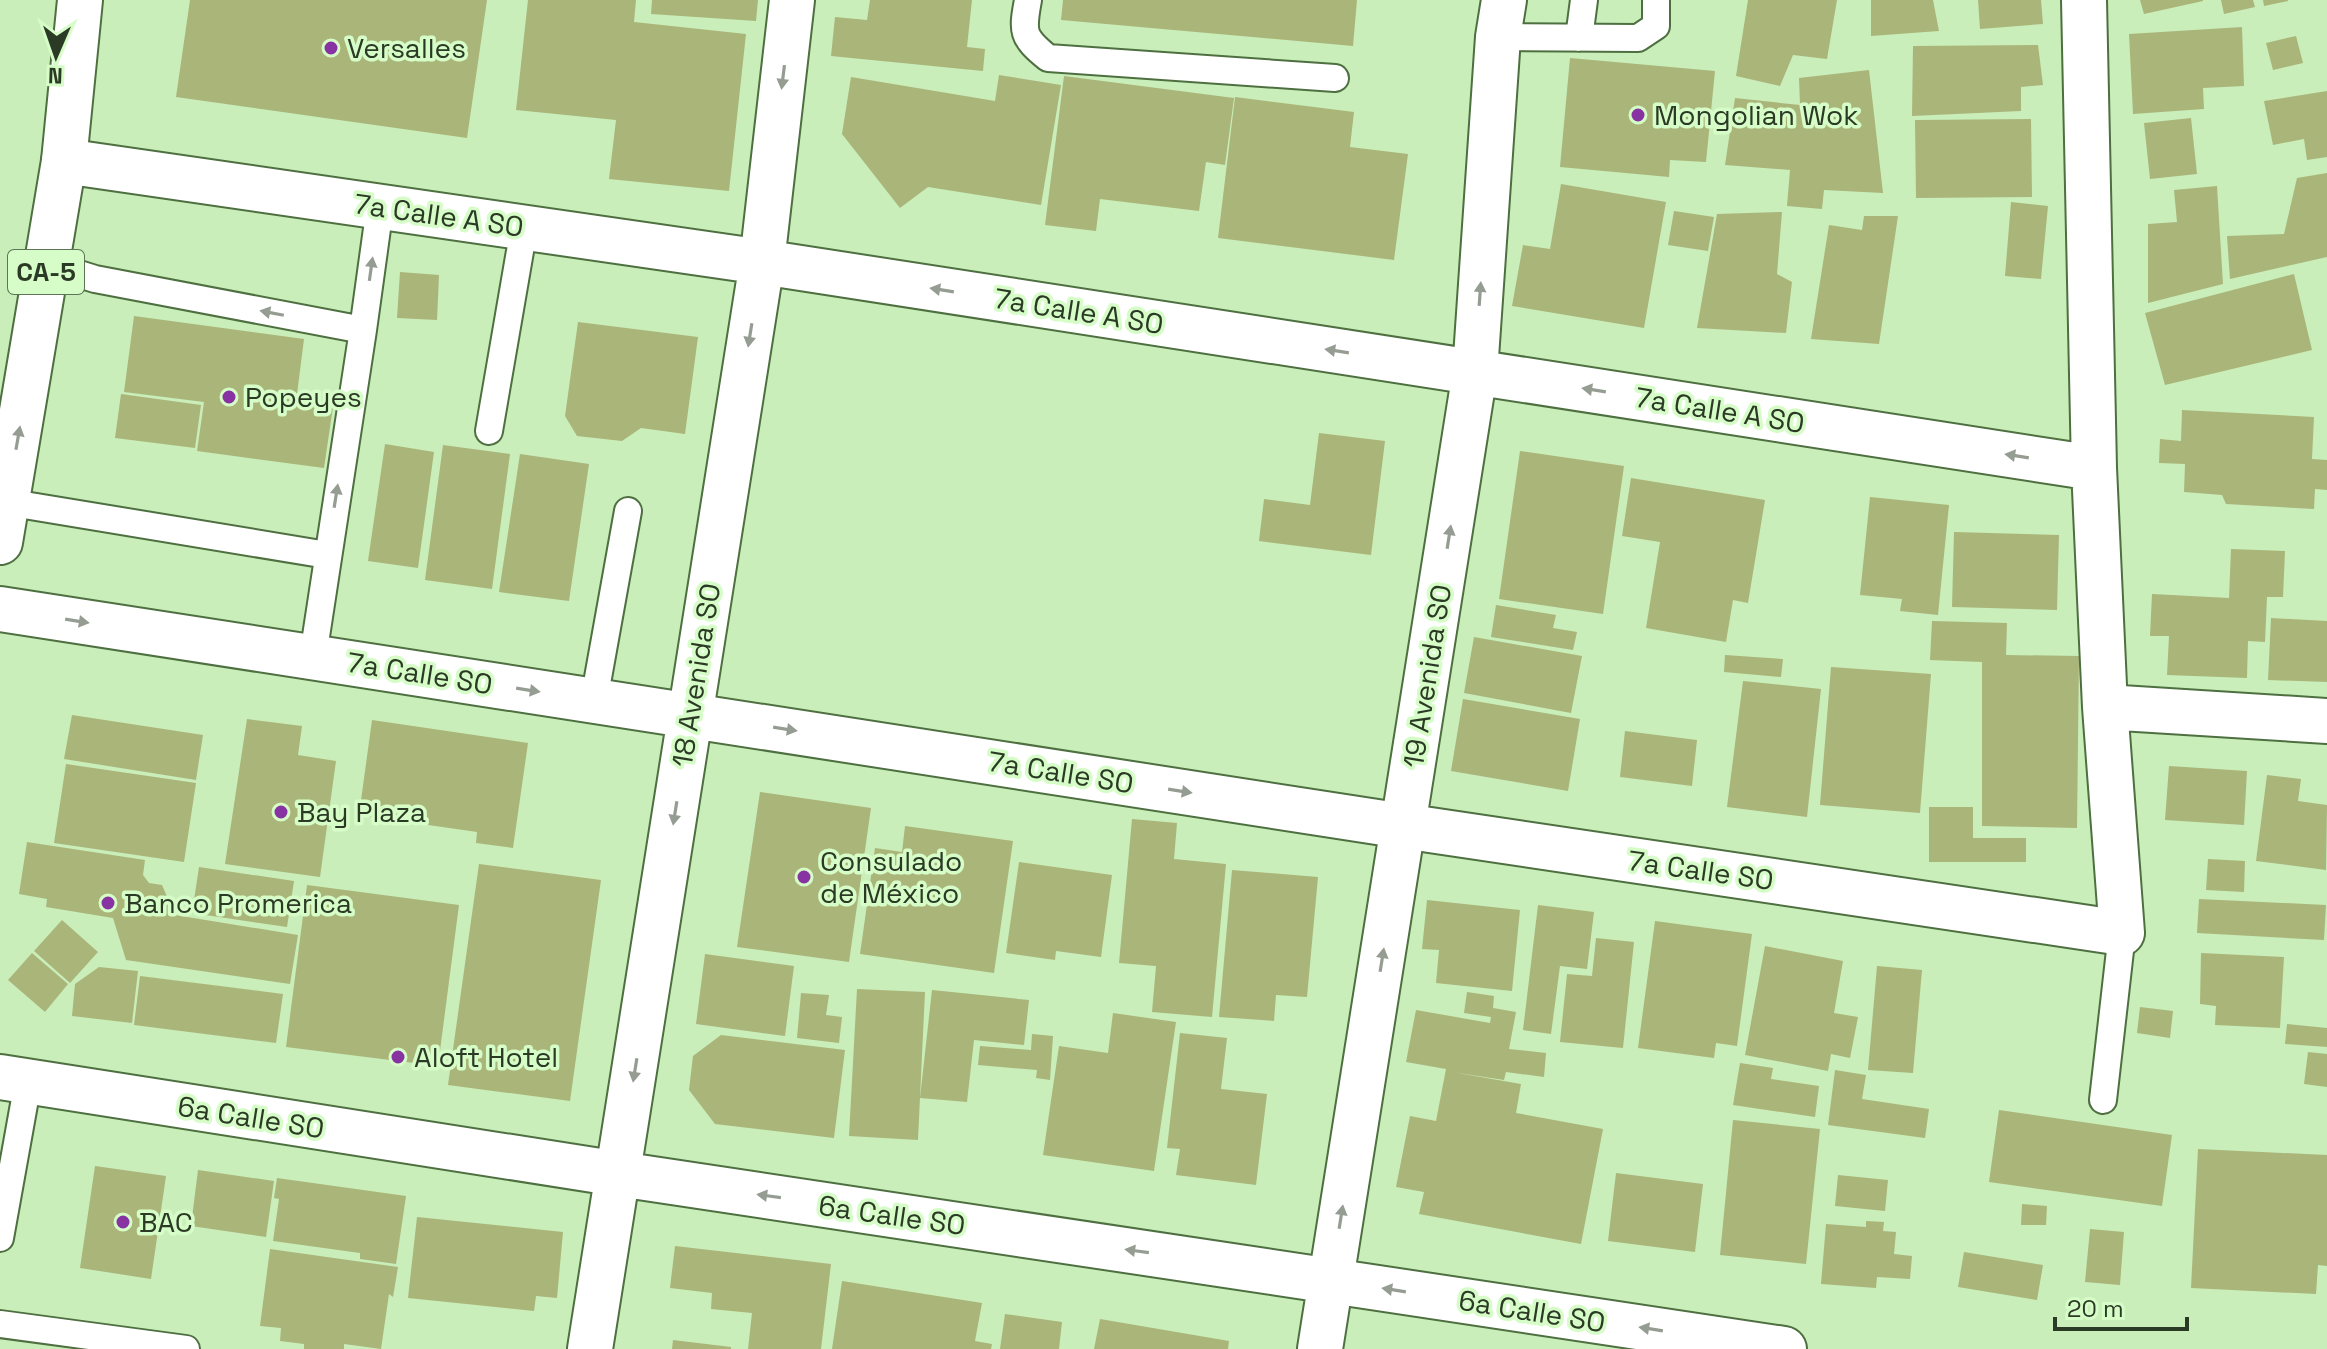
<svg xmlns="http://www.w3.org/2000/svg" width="2327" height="1349" font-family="'Space Grotesk',sans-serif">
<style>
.building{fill:#aab57a}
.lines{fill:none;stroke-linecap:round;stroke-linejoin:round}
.lane-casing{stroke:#4e6f40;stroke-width:30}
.street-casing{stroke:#4e6f40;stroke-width:48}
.highway-casing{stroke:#4e6f40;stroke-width:48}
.lane{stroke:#fff;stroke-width:26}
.street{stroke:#fff;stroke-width:44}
.highway{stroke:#fff;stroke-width:44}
.oneway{fill:#959c92}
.poi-dot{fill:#8733a1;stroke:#d6fcc7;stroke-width:3}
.labels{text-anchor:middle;stroke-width:7;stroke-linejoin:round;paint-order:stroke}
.shield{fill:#d6fcc7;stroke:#5e7456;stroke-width:2}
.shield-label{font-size:26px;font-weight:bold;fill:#2b3a25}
.poi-label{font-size:28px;fill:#2b3a25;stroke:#d6fcc7;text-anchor:start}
.street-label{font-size:28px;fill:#2b3a25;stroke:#d6fcc7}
</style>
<rect width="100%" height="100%" fill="#c9eeba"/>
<path class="building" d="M190,0H487L467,138L176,97Z
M528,0H636L634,22L746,34L729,191L609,179L616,120L516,110Z
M652,0H758L756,21L651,14Z
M870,0H972L967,47L985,49L983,71L831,56L835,17L867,20Z
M1063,0H1357L1353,46L1061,20Z
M1748,0H1837L1827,59L1793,55L1780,86L1736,76Z
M1871,0H1933L1939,31L1871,36Z
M1978,0H2041L2043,24L1980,29Z
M2140,0H2203V1L2144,14Z
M2221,0H2253L2255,7L2224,14Z
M2263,0H2288V1L2264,6Z
M2242,27L2244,86L2203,88L2204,109L2133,114L2129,34Z
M2296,36L2303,63L2273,70L2266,43Z
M2038,45L2043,85L2021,87V111L1912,116L1913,46Z
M1570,58L1715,71L1706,162L1670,160L1669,177L1560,167Z
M1869,70L1883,193L1824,190L1822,209L1787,206L1790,170L1725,165L1735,98L1800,105L1799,78Z
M999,75L1061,85L1041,205L928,187L900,208L842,134L851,77L995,101Z
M1064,76L1234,98L1225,165L1206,162L1199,211L1100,199L1096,231L1045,225Z
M2327,91V157L2307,160L2304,139L2273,145L2264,101Z
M1235,97L1354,112L1350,147L1408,154L1394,260L1218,238Z
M2191,118L2197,174L2150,179L2144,123Z
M2031,119L2032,197L1916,198L1915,120Z
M2327,173V257L2230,279L2227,236L2284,234L2297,178Z
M1561,184L1666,202L1644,328L1512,306L1523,245L1550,249Z
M2217,186L2223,284L2148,303V224L2177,222L2174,190Z
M2011,202L2048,206L2041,279L2005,276Z
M1674,211L1714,217L1708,251L1668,245Z
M1782,212L1777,274L1792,282L1786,333L1697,328L1717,214Z
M1864,216H1898L1879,344L1811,339L1829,225L1862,230Z
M400,272L439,275L437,320L397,318Z
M2294,274L2312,350L2165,385L2145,313Z
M134,316L304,339L296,402L333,407L324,468L197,451L204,402L124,392Z
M578,322L698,337L685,434L641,428L622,441L577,436L565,416Z
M121,394L201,405L195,448L115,438Z
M2182,410L2314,417L2312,459L2327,460V490L2315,489L2314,509L2226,504L2222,495L2184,492L2185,464L2159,463L2160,439L2181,441Z
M1319,433L1385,441L1371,555L1259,541L1264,499L1310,505Z
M385,444L434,452L418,568L368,561Z
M443,445L510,454L492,589L425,580Z
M1520,451L1624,466L1603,614L1499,599Z
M520,454L589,464L569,601L499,592Z
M1631,478L1765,500L1748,603L1733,600L1726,642L1646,628L1660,542L1622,536Z
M1870,497L1949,505L1938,615L1900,611L1902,599L1860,595Z
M1954,532L2059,535L2057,610L1952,607Z
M2231,549L2285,551L2283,597H2267L2265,642L2248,641L2247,678L2167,675L2169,636H2150L2152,594L2229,598Z
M1496,605L1556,615L1553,628L1577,632L1573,650L1491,637Z
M2271,618L2327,621V682L2268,680Z
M1932,621L2007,623L2006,655L2079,656L2077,828L1982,826V662L1930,660Z
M1474,637L1582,656L1571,713L1464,693Z
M1725,655L1783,659L1781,677L1724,672Z
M1831,667L1931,674L1920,813L1820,805Z
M1743,681L1821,689L1807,817L1727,807Z
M1463,699L1580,719L1568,791L1451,771Z
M72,715L203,735L196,780L64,759Z
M247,719L302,726L298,755L336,761L320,877L225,864Z
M372,720L528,743L513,848L476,843L477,832L359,815Z
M1625,731L1697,740L1692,786L1620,777Z
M66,764L196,783L184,862L54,843Z
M2169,766L2247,771L2244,825L2165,820Z
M2267,775L2301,779L2298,801L2327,805L2326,870L2256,861Z
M760,792L871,808L849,962L737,947Z
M1929,807H1973V838H2026V862H1929Z
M1132,819L1177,823L1174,859L1226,864L1212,1017L1152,1012L1156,966L1119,963Z
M905,826L1013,841L994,973L860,954L875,848L902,852Z
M27,842L145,860L143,875L149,883L162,885L175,915L298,935L290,984L126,960L113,918L46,907L47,899L19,894Z
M2208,859L2245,861L2244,892L2206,890Z
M1019,862L1112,875L1101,957L1056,951L1055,960L1006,953Z
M479,864L601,880L570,1101L448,1085Z
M199,867L294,881L287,927L192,913Z
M1232,870L1318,877L1307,997L1276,995L1274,1021L1219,1017Z
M307,885L459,905L438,1066L286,1047Z
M2199,899L2326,905L2324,940L2197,933Z
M1427,900L1520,910L1512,991L1436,983L1439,950L1422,949Z
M1538,905L1594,912L1587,969L1560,966L1551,1034L1523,1030Z
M62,920L98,952L70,983L34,951Z
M1655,921L1752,934L1737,1046L1716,1043L1714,1058L1638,1048Z
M1596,938L1634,942L1623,1048L1560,1042L1567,974L1592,976Z
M1765,946L1843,961L1834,1013L1858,1017L1850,1058L1831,1054L1828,1071L1745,1055Z
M32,953L68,984L45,1012L8,980Z
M2201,953L2284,957L2280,1028L2215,1025L2216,1006L2200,1004Z
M705,954L794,966L785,1036L696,1024Z
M1877,966L1922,970L1913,1073L1868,1070Z
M99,967L138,971L132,1023L72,1016L75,984Z
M140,976L283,994L276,1043L134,1025Z
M857,989L925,992L918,1140L849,1136Z
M932,990L1029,1000L1024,1045L974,1040L967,1102L920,1098Z
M1467,992L1494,996L1493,1008L1516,1012L1509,1049L1546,1053L1544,1077L1506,1072L1504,1080L1452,1072L1521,1084L1516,1113L1603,1129L1581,1244L1419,1214L1424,1192L1396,1187L1410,1116L1436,1121L1446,1069L1406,1062L1416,1010L1490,1023L1491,1017L1464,1013Z
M801,993L829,995L826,1015L842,1017L839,1043L797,1038Z
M2140,1007L2173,1011L2170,1038L2137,1033Z
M1113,1013L1176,1022L1154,1171L1043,1155L1059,1046L1108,1053Z
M2287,1024L2327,1028V1047L2285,1044Z
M1180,1033L1227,1038L1221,1089L1267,1094L1256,1185L1176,1175L1180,1149L1167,1148Z
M1032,1034L1053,1036L1050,1080L1036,1078L1037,1070L978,1065L980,1046L1031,1050Z
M721,1035L845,1050L834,1138L715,1124L689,1090L693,1056Z
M2308,1052L2327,1054V1087L2304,1084Z
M1740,1063L1773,1068L1771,1079L1819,1086L1815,1117L1733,1105Z
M1835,1070L1866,1075L1862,1099L1929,1109L1925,1138L1828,1125Z
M1999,1110L2172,1135L2162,1206L1989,1182Z
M1733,1120L1820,1129L1806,1264L1720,1255Z
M2198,1149L2327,1155V1266L2318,1265L2316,1294L2191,1288Z
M95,1166L166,1176L151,1279L80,1268Z
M198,1170L274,1181L266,1237L191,1226Z
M1616,1173L1703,1184L1695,1252L1608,1241Z
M1838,1175L1888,1180L1885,1211L1835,1206Z
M277,1178L406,1196L396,1264L360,1259V1253L273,1241L279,1199L274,1198Z
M2022,1204L2047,1206L2046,1225H2021Z
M417,1217L563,1232L557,1298L536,1296L534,1311L408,1298Z
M1866,1221L1884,1222L1883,1231L1896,1232L1894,1254L1912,1256L1910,1279L1877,1277L1876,1288L1821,1284L1826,1224L1866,1227Z
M2090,1229L2124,1232L2120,1285L2085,1282Z
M675,1246L831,1264L821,1349H748L752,1313L711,1309L712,1293L670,1288Z
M270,1249L398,1267L393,1297L389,1294L381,1349L344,1344V1349H304V1344L280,1341L281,1328L260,1326Z
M1964,1252L2043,1265L2037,1300L1958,1287Z
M842,1281L982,1303L975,1341L992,1344L991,1349H832Z
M1005,1314L1062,1322L1059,1349H1000Z
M1100,1319L1229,1341L1228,1349H1094Z
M673,1340L731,1347V1349H672Z"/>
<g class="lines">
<defs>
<path id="lane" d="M1028,0C1022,32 1022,37 1048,58L1335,78
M1498,37L1638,38L1656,26V0
M1579,38L1584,0
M47,264L95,279L363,330L313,656
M363,330L380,207
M489,431L524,228
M6,502L327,555
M594,700L628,511
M2103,1100L2122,933
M0,1238L28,1082
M0,1324L186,1349"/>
<path id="street" d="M64,161L762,262L2094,468
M0,609L1403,826L2122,933L2105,707L2094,468L2084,0
M2105,707L2327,721
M0,1077L619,1174L1784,1349
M590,1349L762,262L792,0
M1320,1349L1475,372L1498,37L1504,0"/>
<path id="highway" d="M0,542L64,161L80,0"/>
</defs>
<use href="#lane" class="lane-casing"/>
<use href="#street" class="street-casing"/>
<use href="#highway" class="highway-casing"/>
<use href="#lane" class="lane"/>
<use href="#street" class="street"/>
<use href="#highway" class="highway"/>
</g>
<defs><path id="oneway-solid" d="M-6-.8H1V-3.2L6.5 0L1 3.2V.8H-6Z" transform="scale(2)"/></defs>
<g class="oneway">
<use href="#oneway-solid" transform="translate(783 77) rotate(97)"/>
<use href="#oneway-solid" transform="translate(371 269) rotate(-82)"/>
<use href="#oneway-solid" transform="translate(942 290) rotate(-171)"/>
<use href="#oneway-solid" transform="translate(1480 294) rotate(-86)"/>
<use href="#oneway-solid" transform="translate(272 313) rotate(-169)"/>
<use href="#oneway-solid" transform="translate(750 335) rotate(99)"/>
<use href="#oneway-solid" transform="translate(1337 351) rotate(-171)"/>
<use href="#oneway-solid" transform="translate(1594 390) rotate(-171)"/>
<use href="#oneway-solid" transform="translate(18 438) rotate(-80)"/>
<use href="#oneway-solid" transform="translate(2017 456) rotate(-171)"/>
<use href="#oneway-solid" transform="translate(336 496) rotate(-81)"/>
<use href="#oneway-solid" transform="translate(1449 537) rotate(-81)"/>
<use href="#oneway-solid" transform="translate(77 621) rotate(9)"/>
<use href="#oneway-solid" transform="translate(528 690) rotate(9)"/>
<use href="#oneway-solid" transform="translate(785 729) rotate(9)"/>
<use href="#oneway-solid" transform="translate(1180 791) rotate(9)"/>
<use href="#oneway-solid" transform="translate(675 813) rotate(99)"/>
<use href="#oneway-solid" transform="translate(1382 960) rotate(-81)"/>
<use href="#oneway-solid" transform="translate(635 1070) rotate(99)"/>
<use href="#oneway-solid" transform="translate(769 1196) rotate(-172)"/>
<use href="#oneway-solid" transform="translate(1341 1217) rotate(-81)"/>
<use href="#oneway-solid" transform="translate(1137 1251) rotate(-172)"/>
<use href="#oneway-solid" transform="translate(1394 1290) rotate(-171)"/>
<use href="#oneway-solid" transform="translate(1651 1329) rotate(-171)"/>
</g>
<g class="poi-dot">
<circle cx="331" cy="48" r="8"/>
<circle cx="1638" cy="115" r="8"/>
<circle cx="229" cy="397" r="8"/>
<circle cx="281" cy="812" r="8"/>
<circle cx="804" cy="877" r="8"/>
<circle cx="108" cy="903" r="8"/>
<circle cx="398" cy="1057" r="8"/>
<circle cx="123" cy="1222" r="8"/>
</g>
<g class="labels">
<rect class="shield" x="8" y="250" width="76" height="44" rx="6"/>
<g class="shield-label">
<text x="46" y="281">CA-5</text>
</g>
<g class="poi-label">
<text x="347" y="58">Versalles</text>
<text x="1654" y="125">Mongolian Wok</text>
<text x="245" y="407">Popeyes</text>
<text x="297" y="822">Bay Plaza</text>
<text x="820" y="871">Consulado<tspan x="820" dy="32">de México</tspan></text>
<text x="124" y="913">Banco Promerica</text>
<text x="414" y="1067">Aloft Hotel</text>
<text x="139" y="1232">BAC</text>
</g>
<g class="street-label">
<text transform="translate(439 215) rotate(8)" y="10">7a Calle A SO</text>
<text transform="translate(1079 311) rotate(9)" y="10">7a Calle A SO</text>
<text transform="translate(1720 410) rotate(9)" y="10">7a Calle A SO</text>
<text transform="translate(420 673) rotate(9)" y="10">7a Calle SO</text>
<text transform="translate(696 675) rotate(-81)" y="10">18 Avenida SO</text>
<text transform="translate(1427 676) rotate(-81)" y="10">19 Avenida SO</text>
<text transform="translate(1061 772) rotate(9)" y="10">7a Calle SO</text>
<text transform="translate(1701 870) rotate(8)" y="10">7a Calle SO</text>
<text transform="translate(251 1117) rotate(9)" y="10">6a Calle SO</text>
<text transform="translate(892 1215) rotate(8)" y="10">6a Calle SO</text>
<text transform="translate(1532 1311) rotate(9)" y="10">6a Calle SO</text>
</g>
</g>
<g transform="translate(56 56) rotate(182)" stroke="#d6fcc7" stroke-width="6" paint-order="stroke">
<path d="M0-6L14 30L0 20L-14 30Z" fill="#2b3a25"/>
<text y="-12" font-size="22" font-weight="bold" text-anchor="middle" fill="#2b3a25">N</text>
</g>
<path d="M2055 1317v12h132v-12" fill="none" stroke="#2b3a25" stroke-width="4"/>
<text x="2067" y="1317" font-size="24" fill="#2b3a25" stroke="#d6fcc7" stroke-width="6" paint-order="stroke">20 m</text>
</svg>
